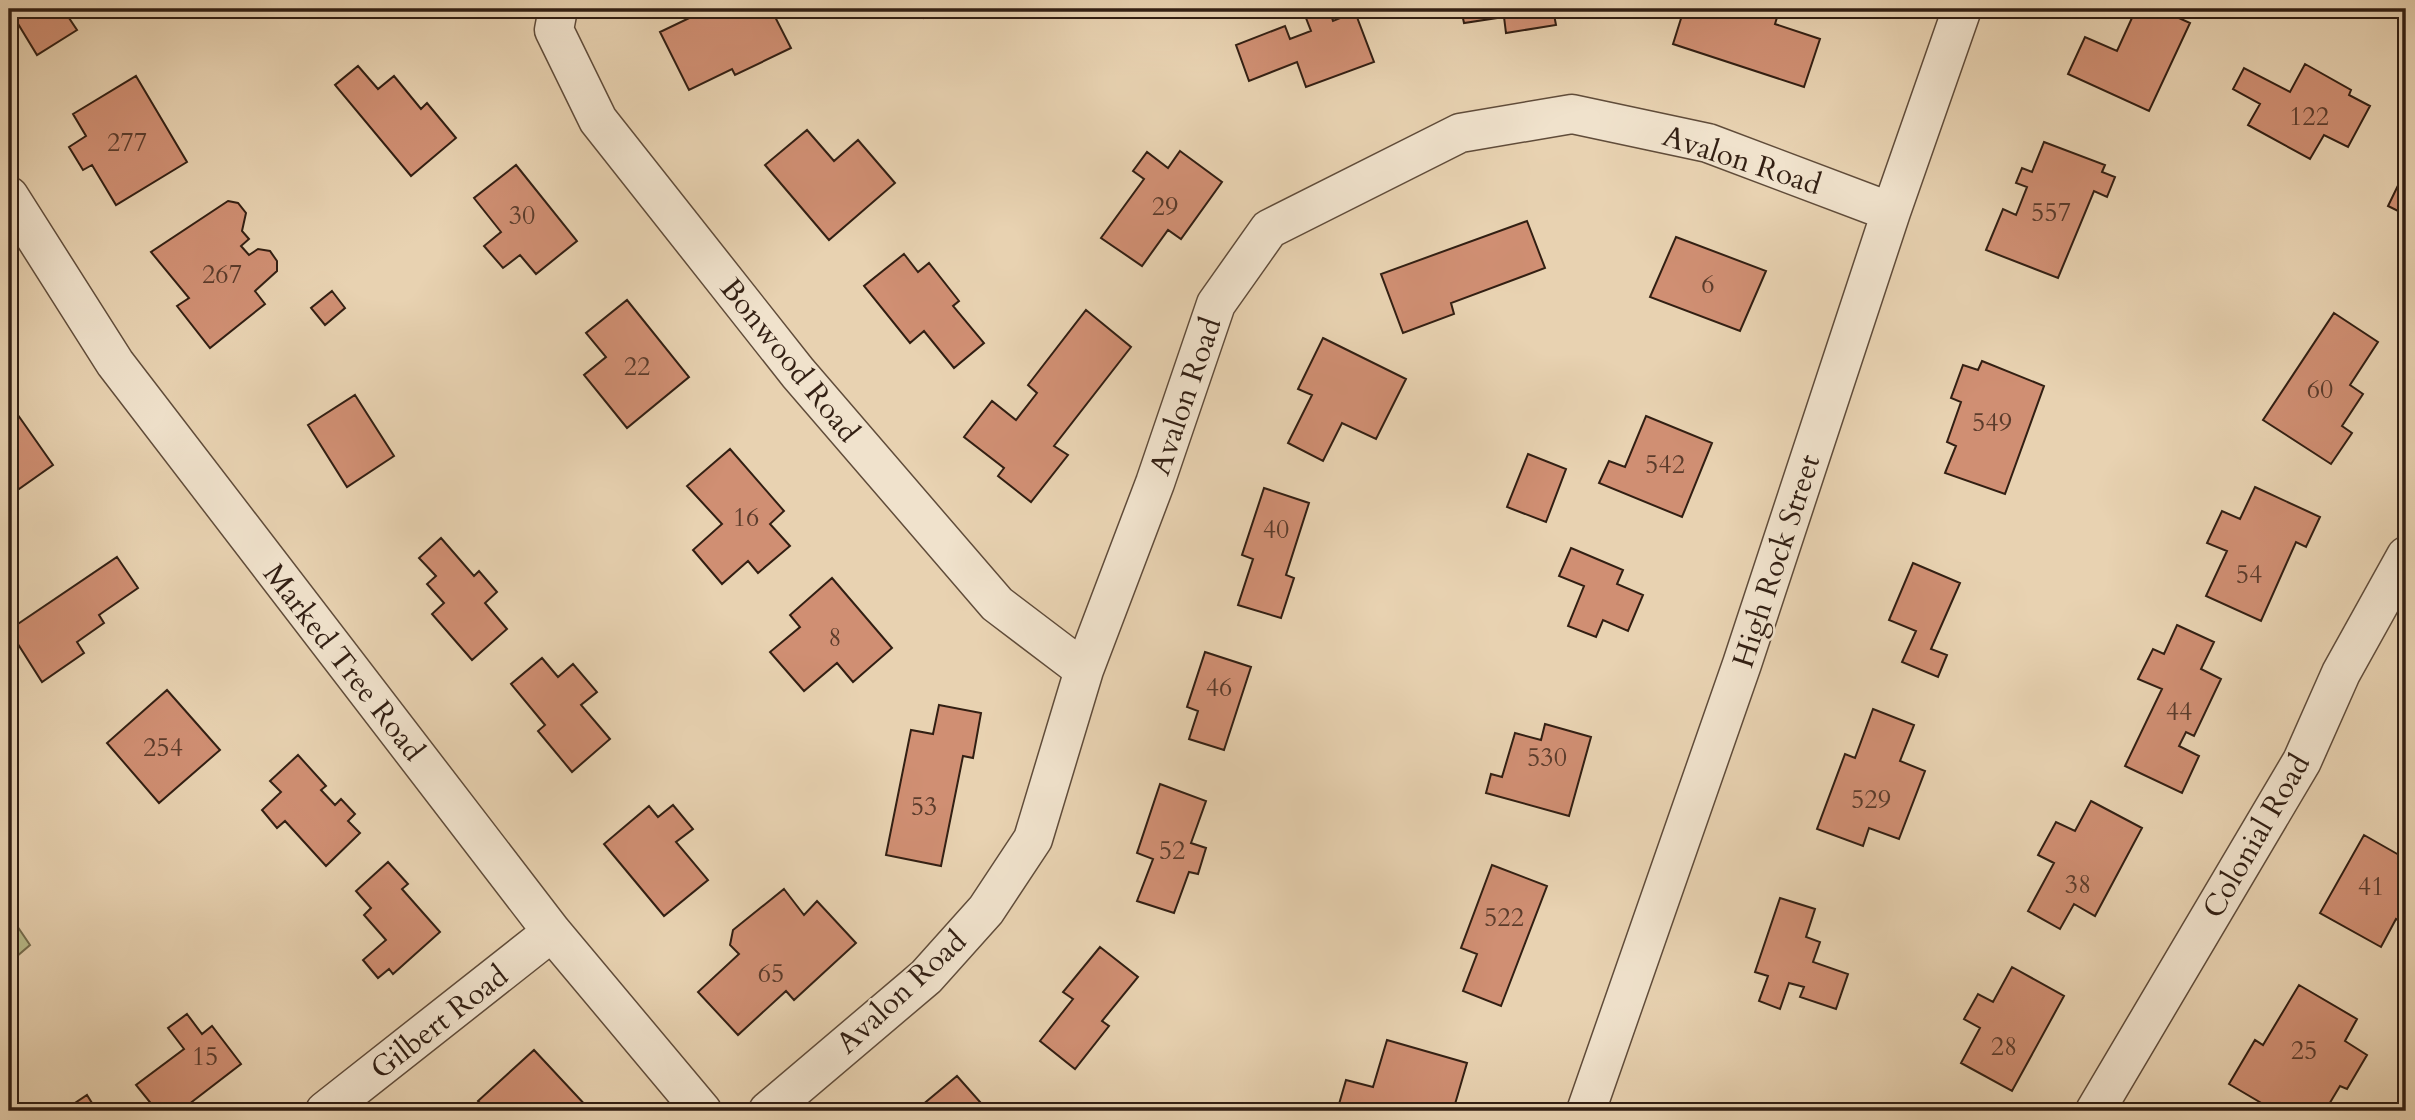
<svg xmlns="http://www.w3.org/2000/svg" width="2415" height="1120" font-family="Cardo,serif">
<style>
.green{fill:#b8bb8a;stroke:#756d4e;stroke-width:2}
.building{fill:#d08f73;stroke:#321f13;stroke-width:2}
.lines{fill:none;stroke-linecap:round;stroke-linejoin:round}
.minor-casing{stroke:#604c3a;stroke-width:41}
.minor{stroke:#f0e2cc;stroke-width:38}
.labels{text-anchor:middle;stroke-width:5;stroke-linejoin:round;paint-order:stroke}
.number-label{font-size:26px;fill:#5a3b2b}
.street-label{font-size:30px;fill:#321f13;stroke:#f0e2cc}
</style>
<rect width="100%" height="100%" fill="#e8d2b1"/>
<filter id="stains"><feTurbulence type="fractalNoise" baseFrequency=".00286" numOctaves="4"/><feColorMatrix values="0 0 0 0 .2 0 0 0 0 .09 0 0 0 0 .02 0 0 0 .5 -.17"/></filter>
<radialGradient id="worn" r=".72"><stop offset=".6" stop-color="#630" stop-opacity="0"/><stop offset="1" stop-color="#630" stop-opacity=".3"/></radialGradient>
<path class="green" d="M9,914L30,945L9,963Z"/>
<path class="building" d="M9,9H63L77,30L37,55Z
M708,9H771L791,48L735,75L732,69L689,90L660,32Z
M919,9H945L924,18Z
M1329,9L1333,21L1355,12L1374,62L1306,87L1297,62L1249,81L1236,45L1285,26L1290,39L1311,31L1306,18Z
M1411,9H1454L1412,16Z
M1461,9H1553L1556,25L1506,33L1504,17L1464,23Z
M1684,9L1779,11L1775,24L1820,39L1804,87L1673,44Z
M2136,9H2159L2190,23L2149,111L2068,74L2085,37L2117,51Z
M2305,64L2351,90L2349,95L2370,106L2348,147L2324,135L2310,159L2248,125L2260,104L2233,89L2244,68L2290,92Z
M358,66L378,89L394,76L421,109L427,103L456,138L411,176L335,85Z
M136,76L187,162L116,205L92,165L83,170L69,147L86,136L73,114Z
M807,130L834,161L858,140L895,183L829,240L765,165Z
M2044,142L2105,165L2102,172L2115,177L2107,197L2094,191L2058,278L1986,250L2003,209L2016,215L2027,187L2016,183L2022,168L2032,172Z
M1180,151L1222,182L1181,239L1168,230L1142,266L1101,238L1144,179L1133,171L1147,152L1168,168Z
M516,165L577,241L536,274L520,255L503,268L484,246L501,232L474,198Z
M2406,169V215L2388,206Z
M228,201L238,203L246,213L242,231L249,239L241,246L249,255L258,249L270,251L277,261V271L255,291L265,304L210,348L177,306L189,298L151,252Z
M1527,221L1545,268L1451,303L1454,314L1403,333L1381,274Z
M1676,237L1766,271L1740,331L1650,297Z
M904,254L918,272L929,263L959,301L953,306L984,343L954,368L924,331L910,343L864,286Z
M332,291L345,308L325,325L311,308Z
M627,300L689,377L627,428L584,375L606,357L586,333Z
M1086,310L1131,347L1054,446L1068,455L1031,502L998,476L1004,468L964,437L992,401L1016,420L1037,393L1028,385Z
M2334,313L2378,342L2350,385L2363,394L2342,426L2352,433L2331,464L2263,420Z
M1323,338L1406,379L1376,439L1342,423L1323,461L1288,443L1312,395L1298,389Z
M1982,361L2044,386L2005,494L1945,473L1956,446L1947,442L1961,402L1951,398L1963,365L1978,370Z
M355,395L394,456L347,487L308,425Z
M13,408L53,465L9,496V411Z
M1646,416L1712,443L1682,517L1599,483L1609,461L1625,467Z
M730,449L784,511L770,524L790,546L758,573L748,561L722,584L693,550L722,524L687,486Z
M1528,454L1566,469L1546,522L1507,507Z
M2255,487L2320,517L2306,547L2296,542L2261,621L2206,596L2227,551L2207,543L2222,511L2240,519Z
M1264,488L1309,503L1286,575L1294,578L1281,618L1238,605L1253,559L1242,555Z
M441,538L474,576L479,571L497,592L485,603L507,629L472,660L432,614L444,603L427,584L436,576L419,558Z
M1571,548L1623,570L1617,584L1643,595L1628,631L1603,620L1596,637L1568,626L1584,586L1559,576Z
M117,557L138,588L99,615L104,623L77,642L84,653L42,682L9,630Z
M1913,563L1960,583L1931,649L1947,655L1938,677L1902,662L1916,631L1889,620Z
M832,578L892,648L853,682L837,663L804,691L770,652L800,627L790,615Z
M2177,625L2214,642L2201,669L2221,679L2194,736L2186,732L2179,746L2199,756L2182,793L2125,766L2162,689L2138,679L2153,649L2164,654Z
M1205,652L1251,667L1224,750L1189,739L1198,711L1187,707Z
M542,658L558,677L573,664L597,692L581,705L610,739L572,772L538,731L545,725L511,684Z
M167,690L220,750L159,803L107,743Z
M939,705L981,713L973,758L963,756L941,866L886,855L911,730L933,734Z
M1873,709L1914,725L1900,761L1925,771L1899,839L1869,828L1863,846L1817,829L1845,754L1855,758Z
M1545,724L1591,737L1569,816L1486,793L1491,774L1502,777L1515,733L1541,740Z
M298,755L326,786L321,790L335,805L341,799L355,814L348,821L360,833L326,866L285,821L277,828L262,810L281,792L270,781Z
M1160,784L1206,801L1191,843L1206,848L1198,874L1189,872L1174,913L1137,901L1153,859L1137,853Z
M2091,801L2142,828L2095,916L2074,904L2060,929L2028,911L2054,863L2038,855L2056,822L2075,831Z
M673,805L693,829L676,842L708,880L664,916L604,844L649,806L658,817Z
M2364,835L2406,859V920L2404,924L2396,919L2381,947L2320,913Z
M388,862L408,884L402,889L440,932L393,974L389,969L378,978L363,960L386,940L364,915L371,908L356,891Z
M1492,865L1547,886L1501,1006L1463,991L1477,954L1461,948Z
M784,889L804,915L817,901L856,943L794,1000L786,991L738,1035L698,992L739,954L730,945L733,930Z
M1780,898L1815,909L1806,937L1820,942L1813,962L1848,974L1836,1009L1800,997L1804,987L1789,983L1780,1009L1759,1001L1768,976L1755,972Z
M1100,947L1138,977L1102,1021L1109,1026L1075,1069L1040,1041L1073,999L1063,992Z
M2012,967L2064,996L2012,1091L1961,1063L1980,1028L1964,1019L1978,994L1993,1002Z
M2299,985L2357,1019L2345,1041L2367,1055L2347,1089L2340,1086L2325,1111H2275L2229,1084L2255,1040L2263,1045Z
M187,1014L202,1034L212,1026L241,1064L180,1111H157L136,1085L184,1049L168,1028Z
M1387,1040L1467,1063L1453,1111H1337L1346,1080L1373,1087Z
M534,1050L589,1109L587,1111H488L478,1101Z
M957,1076L988,1111H915Z
M87,1095L97,1111H63Z
M1698,1104L1721,1111H1696Z"/>
<g class="lines">
<defs>
<path id="minor" d="M558,9L554,30L598,120L798,373L997,604L1084,670
M9,196L115,363L552,932L702,1111
M325,1111L552,932
M768,1111L926,977L986,910L1033,839L1084,670L1155,483L1216,304L1269,229L1460,133L1572,114L1708,143L1891,212
M1586,1111L1742,664L1891,212L1962,9
M2095,1111L2302,761L2341,673L2406,556"/>
</defs>
<use href="#minor" class="minor-casing"/>
<use href="#minor" class="minor"/>
</g>
<g class="labels">
<g class="number-label">
<text x="2309" y="125">122</text>
<text x="127" y="151">277</text>
<text x="1165" y="215">29</text>
<text x="2051" y="221">557</text>
<text x="522" y="224">30</text>
<text x="222" y="283">267</text>
<text x="1708" y="293">6</text>
<text x="637" y="375">22</text>
<text x="2320" y="398">60</text>
<text x="1992" y="431">549</text>
<text x="1665" y="473">542</text>
<text x="746" y="526">16</text>
<text x="1276" y="538">40</text>
<text x="2249" y="583">54</text>
<text x="835" y="646">8</text>
<text x="1219" y="696">46</text>
<text x="2179" y="720">44</text>
<text x="163" y="756">254</text>
<text x="1547" y="766">530</text>
<text x="1871" y="808">529</text>
<text x="924" y="815">53</text>
<text x="1172" y="859">52</text>
<text x="2078" y="893">38</text>
<text x="2371" y="895">41</text>
<text x="1504" y="926">522</text>
<text x="771" y="982">65</text>
<text x="2004" y="1055">28</text>
<text x="2304" y="1059">25</text>
<text x="205" y="1065">15</text>
</g>
<g class="street-label">
<text transform="translate(1742 160) rotate(18)" y="10">Avalon Road</text>
<text transform="translate(790 360) rotate(51)" y="10">Bonwood Road</text>
<text transform="translate(1185 396) rotate(-71)" y="10">Avalon Road</text>
<text transform="translate(1776 561) rotate(-72)" y="10">High Rock Street</text>
<text transform="translate(344 662) rotate(52)" y="10">Marked Tree Road</text>
<text transform="translate(2256 836) rotate(-60)" y="10">Colonial Road</text>
<text transform="translate(901 992) rotate(-43)" y="10">Avalon Road</text>
<text transform="translate(439 1022) rotate(-38)" y="10">Gilbert Road</text>
</g>
</g>
<rect width="2415" height="1120" fill="none" stroke="#e8d2b1" stroke-width="35"/>
<rect x="10" y="10" width="2394" height="1099" fill="none" stroke="#321f13" stroke-width="3.5"/>
<rect x="18" y="18" width="2380" height="1085" fill="none" stroke="#321f13" stroke-width="2"/>
<rect width="100%" height="100%" filter="url(#stains)"/>
<rect width="100%" height="100%" fill="url(#worn)"/>
</svg>
